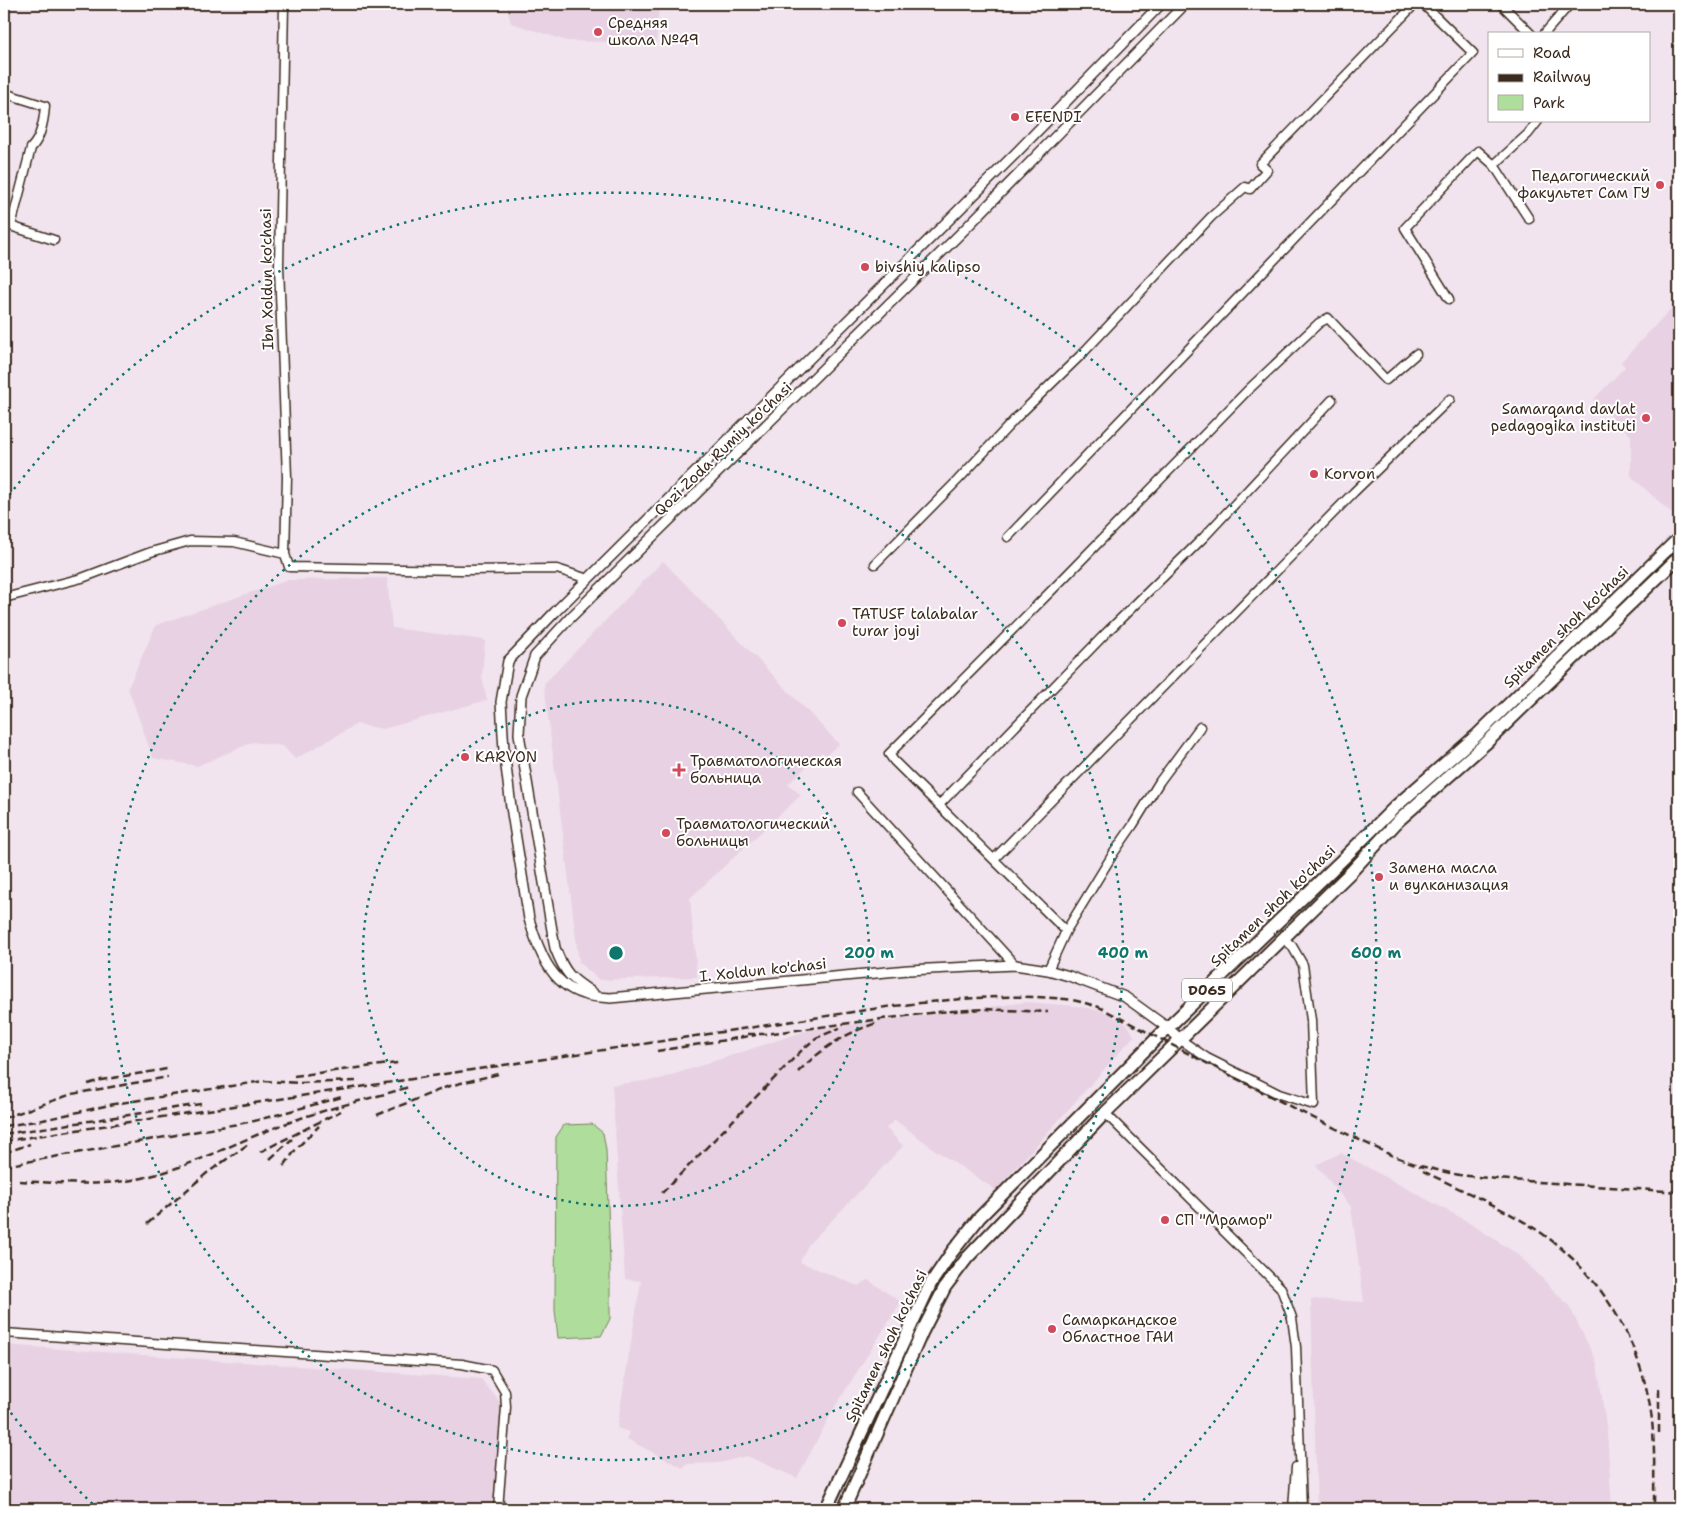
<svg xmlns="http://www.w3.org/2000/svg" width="1683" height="1513" font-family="'Shantell Sans',sans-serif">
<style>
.built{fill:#e7d1e3}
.green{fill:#afdd9c;stroke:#75845d}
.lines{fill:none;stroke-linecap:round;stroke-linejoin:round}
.minor-casing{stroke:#3b2a1e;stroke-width:11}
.tertiary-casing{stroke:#3b2a1e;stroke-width:12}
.primary-casing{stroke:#3b2a1e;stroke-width:15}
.minor{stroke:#fff;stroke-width:8}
.tertiary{stroke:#fff;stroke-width:9}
.primary{stroke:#fff;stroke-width:11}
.rail{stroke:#3b2a1e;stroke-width:2.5;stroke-dasharray:8 4;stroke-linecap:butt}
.ring{fill:none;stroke:#0f766e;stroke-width:2.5;stroke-dasharray:2.5 5}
.poi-dot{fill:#d1495b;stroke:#fff;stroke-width:2}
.labels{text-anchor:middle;stroke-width:4;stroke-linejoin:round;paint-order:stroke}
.shield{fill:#fff;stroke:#766a62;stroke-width:1}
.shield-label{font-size:14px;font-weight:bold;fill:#3b2a1e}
.poi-label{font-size:15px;fill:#3b2a1e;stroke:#fff;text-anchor:start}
.street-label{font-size:15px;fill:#3b2a1e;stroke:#fff}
.centre{fill:#0f766e;stroke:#fff;stroke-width:2.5}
.ring-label{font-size:15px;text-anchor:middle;font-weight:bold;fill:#0f766e;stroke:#fff;stroke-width:4;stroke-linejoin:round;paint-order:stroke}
</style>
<rect width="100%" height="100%" fill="#f1e4ee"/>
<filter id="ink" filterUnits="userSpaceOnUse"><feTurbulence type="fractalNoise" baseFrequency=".02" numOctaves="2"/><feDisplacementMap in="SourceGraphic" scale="10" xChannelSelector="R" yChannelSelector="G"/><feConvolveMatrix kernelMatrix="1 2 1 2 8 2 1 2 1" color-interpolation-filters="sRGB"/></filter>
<g filter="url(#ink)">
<path class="built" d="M506,4H659L656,43L567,41L511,23Z
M1679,300V514L1676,517L1631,476V436L1594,399L1625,367L1621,362Z
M663,561L839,744L826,755L822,752L788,784L801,795L690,898L697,977L599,980L579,962L544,684Z
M387,578L392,628L485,640L482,678L487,700L383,729L357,724L295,759L283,746L253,742L197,766L153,758L128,688L156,625L288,580Z
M1027,1002L1075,1006L1103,1011L1128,1025L1134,1036L996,1190L938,1152L895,1120L886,1128L903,1146L808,1245L800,1262L858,1286L868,1280L901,1302L833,1410L797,1478L747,1456L719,1463L687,1464L683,1468L627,1439L629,1432L617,1428L641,1281L625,1279L612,1085L660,1079L809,1030Z
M1341,1153L1463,1219L1519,1255L1569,1306L1597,1363L1607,1433L1612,1509H1317L1311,1299L1364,1302L1351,1207L1316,1165Z
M4,1345L481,1379L504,1407L495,1509H4Z"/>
<path class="green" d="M592,1124L603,1133L606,1150L610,1262V1319L601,1336L558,1338L555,1310L556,1137L564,1125Z"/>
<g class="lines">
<defs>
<path id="minor" d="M284,4L279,266L287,477L285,554L289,567L461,570L557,569L588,579
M1504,7L1531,34
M1544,34L1570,4
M4,93L45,106C44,120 41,138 31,148L11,226
M1529,219L1494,165L1528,134L1538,121
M4,224L54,240
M1449,299L1405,228L1478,151L1494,165
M1008,537L1473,53L1423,4
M875,564L957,481L1017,417L1083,353L1211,217L1245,187L1250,189L1267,170L1260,164L1415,4
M4,598L82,578L151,552L190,541L234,542L285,554
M857,792L1015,965
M939,805L1106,633L1204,537L1332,400
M994,859L1354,492L1450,399
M1066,931L894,761L889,754L1057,585L1248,390L1319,323L1328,318L1386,380L1416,354
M1048,970L1066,931L1113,854L1133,825L1160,781L1200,727
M1181,1040L1207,1058L1279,1094L1314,1105L1311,1020L1303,965L1292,946L1283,938
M1105,1113L1281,1288L1292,1318L1296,1347L1302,1509
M4,1333L462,1364L492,1370L505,1392L506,1407L498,1509
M1293,1509L1296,1467"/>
<path id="tertiary" d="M1161,4L1014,155L555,612L508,661L501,702L504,750L511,807L529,919C538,949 550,984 583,994C591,997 601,997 610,998L908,970L1015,965L1048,970L1069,976L1125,997L1168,1028L1181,1040
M593,993C570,978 565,974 555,948L519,734L521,696L535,656L570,618L965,229L1185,4"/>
<path id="primary" d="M826,1509L931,1283L952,1252L979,1218L1157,1038L1342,860L1395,807L1476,736L1679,538
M844,1509L922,1332L945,1287L967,1258L1105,1113L1351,872L1398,821L1485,744L1679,557"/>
</defs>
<use href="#minor" class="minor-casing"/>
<use href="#tertiary" class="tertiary-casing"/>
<use href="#primary" class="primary-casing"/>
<use href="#minor" class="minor"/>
<use href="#tertiary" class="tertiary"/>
<use href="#primary" class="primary"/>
<path class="rail" d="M747,1034H765L937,1012L984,1009L1048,1012
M657,1051L756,1035
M798,1072C821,1049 845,1033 877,1023
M294,1076L398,1063
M88,1084L101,1080L167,1069
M377,1115L449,1086L498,1074
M4,1118L72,1094L168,1077
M4,1126L43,1120L114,1104L264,1081L300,1083L358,1081
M4,1134L201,1104
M4,1141L886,1007C946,1000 1004,993 1065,999C1076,1000 1088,1004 1099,1007L1297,1110L1391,1155L1420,1166L1459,1175L1497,1179L1679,1192
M260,1152L341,1111
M4,1153L30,1144
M270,1159L292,1139
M4,1166L254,1121L342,1097
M284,1166L296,1149L319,1126
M1423,1171C1461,1190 1502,1207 1537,1230C1594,1268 1634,1329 1648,1396C1656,1433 1654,1472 1654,1509
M19,1181C57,1183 95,1186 132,1180C184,1171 233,1143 282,1125C323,1109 366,1100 409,1087
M662,1193L802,1050L816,1038L840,1028
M147,1224L207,1173L250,1143
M1659,1389V1437"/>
</g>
</g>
<g class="ring">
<circle cx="616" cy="953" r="253"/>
<circle cx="616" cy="953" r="507"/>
<path d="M98 1509A760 760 0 0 1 5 1405M5 501A760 760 0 1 1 1134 1509"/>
</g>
<g class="poi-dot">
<circle cx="598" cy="32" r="5"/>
<circle cx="1015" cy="117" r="5"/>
<circle cx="1660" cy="185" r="5"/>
<circle cx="865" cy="267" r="5"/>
<circle cx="1646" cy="418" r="5"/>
<circle cx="1314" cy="474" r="5"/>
<circle cx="842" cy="623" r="5"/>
<circle cx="465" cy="757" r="5"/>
<path d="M676.5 762.5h5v5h5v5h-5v5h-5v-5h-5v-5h5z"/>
<circle cx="666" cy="833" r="5"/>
<circle cx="1379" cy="877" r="5"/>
<circle cx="1165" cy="1220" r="5"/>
<circle cx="1052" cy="1329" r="5"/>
</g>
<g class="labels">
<rect class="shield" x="1182" y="978.5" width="50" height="23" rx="4"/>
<g class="shield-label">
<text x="1207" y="995">D065</text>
</g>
<g class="poi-label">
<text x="608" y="28">Средняя<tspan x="608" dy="17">школа №49</tspan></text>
<text x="1025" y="122">EFENDI</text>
<text x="1650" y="181" text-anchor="end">Педагогический<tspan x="1650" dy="17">факультет Сам ГУ</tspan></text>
<text x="875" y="272">bivshiy kalipso</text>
<text x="1636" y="414" text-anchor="end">Samarqand davlat<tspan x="1636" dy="17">pedagogika instituti</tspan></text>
<text x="1324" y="479">Korvon</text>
<text x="852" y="619">TATUSF talabalar<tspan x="852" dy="17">turar joyi</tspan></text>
<text x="475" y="762">KARVON</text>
<text x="690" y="766">Травматологическая<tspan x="690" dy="17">больница</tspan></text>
<text x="676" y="829">Травматологический<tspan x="676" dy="17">больницы</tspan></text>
<text x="1389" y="873">Замена масла<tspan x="1389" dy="17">и вулканизация</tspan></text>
<text x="1175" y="1225">СП "Мрамор"</text>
<text x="1062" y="1325">Самаркандское<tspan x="1062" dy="17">Областное ГАИ</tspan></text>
</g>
<g class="street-label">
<text transform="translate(267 279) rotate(-91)" y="5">Ibn Xoldun ko'chasi</text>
<text transform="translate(723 449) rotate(-44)" y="5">Qozi Zoda Rumiy ko'chasi</text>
<text transform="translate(1566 627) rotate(-44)" y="5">Spitamen shoh ko'chasi</text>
<text transform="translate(1273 906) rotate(-44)" y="5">Spitamen shoh ko'chasi</text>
<text transform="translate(763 970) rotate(-6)" y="5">I. Xoldun ko'chasi</text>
<text transform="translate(886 1346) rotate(-64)" y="5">Spitamen shoh ko'chasi</text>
</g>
</g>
<circle cx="616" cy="953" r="8" class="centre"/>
<g class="ring-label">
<text x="869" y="958">200 m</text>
<text x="1123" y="958">400 m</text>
<text x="1376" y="958">600 m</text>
</g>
<rect width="1683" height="1513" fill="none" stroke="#fff" stroke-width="20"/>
<rect x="10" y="10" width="1663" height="1493" fill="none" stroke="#3b2a1e" stroke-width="2" filter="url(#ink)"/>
<rect x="1488" y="32" width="162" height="90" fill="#ffffff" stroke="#b1aaa5"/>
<rect x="1498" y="49" width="25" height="8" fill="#ffffff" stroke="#b1aaa5"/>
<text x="1533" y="58" font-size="15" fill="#3b2a1e">Road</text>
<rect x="1498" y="74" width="25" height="8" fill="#3b2a1e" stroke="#b1aaa5"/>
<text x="1533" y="82" font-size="15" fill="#3b2a1e">Railway</text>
<rect x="1498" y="95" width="25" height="15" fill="#afdd9c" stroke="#b1aaa5"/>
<text x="1533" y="108" font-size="15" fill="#3b2a1e">Park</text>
</svg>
